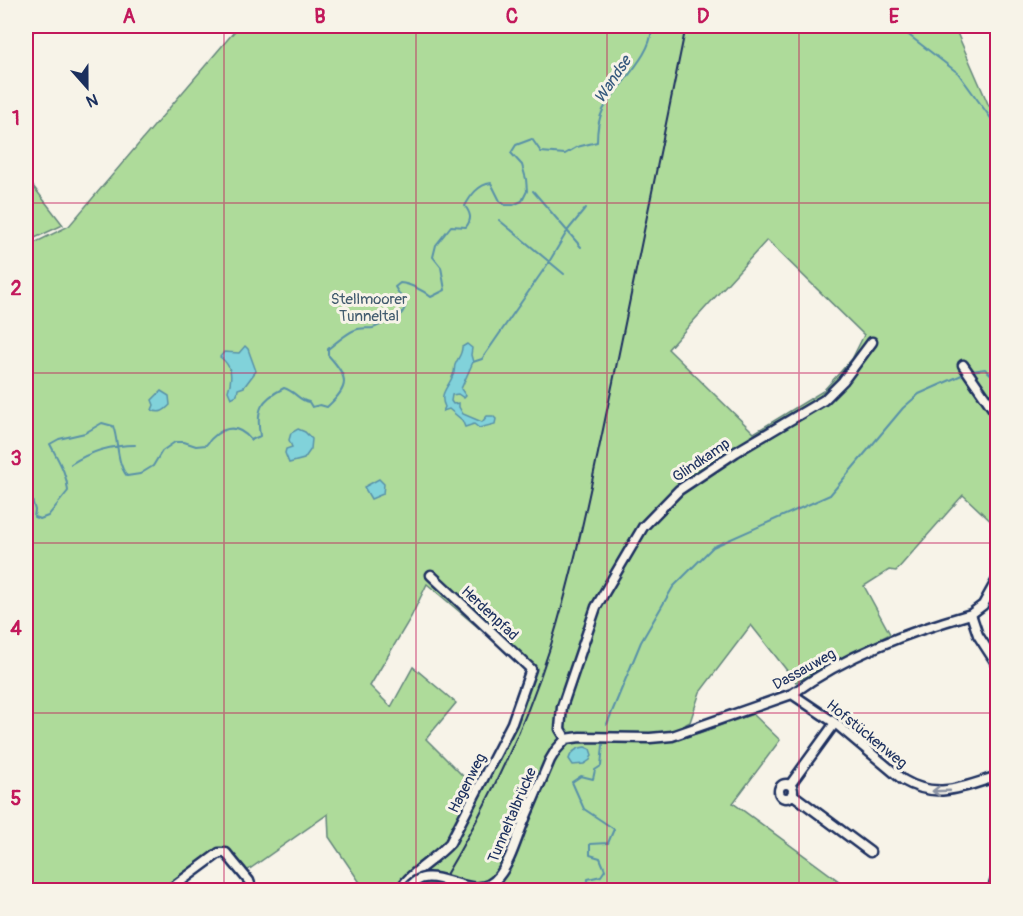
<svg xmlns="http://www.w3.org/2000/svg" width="1023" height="916" font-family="Pangolin,sans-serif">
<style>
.green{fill:#aedb9a;stroke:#64857c;stroke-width:1.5;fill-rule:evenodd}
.water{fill:#81d2da;stroke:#5891a8;stroke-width:1.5}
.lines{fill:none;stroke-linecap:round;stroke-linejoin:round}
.stream{stroke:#5891a8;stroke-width:2}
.street-casing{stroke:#1b2f5e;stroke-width:13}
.primary-casing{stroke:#1b2f5e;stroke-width:18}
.street{stroke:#f7f3e8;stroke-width:8}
.primary{stroke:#ffdd96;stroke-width:14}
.rail{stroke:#1b2f5e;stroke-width:2}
.street-bridge-casing{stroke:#1b2f5e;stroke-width:13;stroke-linecap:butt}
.street-bridge{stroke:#f7f3e8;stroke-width:8}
.oneway{stroke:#8991a3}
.grid{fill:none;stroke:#c2185b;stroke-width:1.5;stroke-opacity:0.55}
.labels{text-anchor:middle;stroke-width:6;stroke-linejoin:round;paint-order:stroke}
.park-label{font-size:15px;fill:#405a6d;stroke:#f7f3e8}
.street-label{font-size:15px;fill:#1b2f5e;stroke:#f7f3e8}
.water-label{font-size:16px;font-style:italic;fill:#34587d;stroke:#f7f3e8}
.neatline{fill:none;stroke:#c2185b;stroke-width:2}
.grid-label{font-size:20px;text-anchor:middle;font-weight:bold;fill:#c2185b}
</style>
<rect width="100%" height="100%" fill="#f7f3e8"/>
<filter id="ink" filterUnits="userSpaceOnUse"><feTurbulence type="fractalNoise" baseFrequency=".0167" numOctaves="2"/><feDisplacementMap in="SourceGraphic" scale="12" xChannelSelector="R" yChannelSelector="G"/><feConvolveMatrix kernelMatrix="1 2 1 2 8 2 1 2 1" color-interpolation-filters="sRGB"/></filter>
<g filter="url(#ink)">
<path class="green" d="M239,26H954L989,106L997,105V409L971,374L967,379L997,421V527L963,495L896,571L889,570L864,586L890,634L796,682L751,625L700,692L690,722L686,724L680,738L699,733L753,714L780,740L733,803L851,890H365L329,837L328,814L241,875L224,854L173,890H26V247L69,226ZM767,240L864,335L852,359L823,391L754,433L668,349ZM427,584L534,675L506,741L482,791L475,788L426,739L456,703L413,667L391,707L370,686L411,617Z
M26,177L63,225L26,242Z"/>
<path class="water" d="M467,344L472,348L471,355L473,362L461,389L466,396L464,398L458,394L452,395L451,401L453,404L459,403V407L463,414L482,422L487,416H493L496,419L495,424L479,428L474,424L465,427L462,420L449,409L443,411L445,407C438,393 449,387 453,375C455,372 454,368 455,365C458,357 462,355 462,347Z
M245,346L248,349L256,371L244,387L238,389L237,395L231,398L228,391C233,377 232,366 220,357L224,352L239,353Z
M161,391L169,396L170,405C164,411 160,414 152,410L154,405L152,400Z
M298,429L305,432L312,439L311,449L304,459L289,463L285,453L286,449L292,447L289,440L291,433Z
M379,479L384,484L383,494L371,499L364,487Z
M585,747L590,749L592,755L590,760L584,764L573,765L569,759C571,751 577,748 585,747Z"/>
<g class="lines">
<path class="stream" d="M897,26L958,73L995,124L998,140
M533,191L581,247
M499,220L564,274
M473,362L482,359L549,262L568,230L586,208
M972,371L985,369L998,381
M71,464C91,451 111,445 135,445
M26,498L32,500L35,510L34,517L40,519L48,516L68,491C67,473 58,460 50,444L59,439L85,433L102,423L113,426C119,443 116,462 127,476L140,474L153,466L162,451L175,442H184L196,446L206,445C219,428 236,421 251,440L260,436C256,409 260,400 284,388C295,391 299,401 309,402L312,407L320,405L327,407C350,386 349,378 328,355V349C334,344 349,332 355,330C361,327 367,329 373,328C377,327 378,326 382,324C394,320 401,319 406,305L395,287L400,283C410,284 423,290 431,297L445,290L441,267L433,257L436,245L451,226L466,227C472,219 471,214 465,206C471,195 478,185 491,183L500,201L505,205H513L522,201L527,191L526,179L522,165L511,153L516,145L532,139L541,152L565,154L577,147L597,142C597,131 598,120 603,110C615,87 656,52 651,26
M607,724L641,642L673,587L713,547L830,495L903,408L919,394L964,374
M587,890L588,879L601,876L605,870L600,858L590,855V844L608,843L614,829L584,809L572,782L581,776L593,779L595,770L601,766L603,745"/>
<defs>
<path id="street" d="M26,28L31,26
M963,365L998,416
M971,614L978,635L998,666
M792,694L835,723L903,780C937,800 963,787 998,776
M566,739L560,729L562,707L596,607L643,527L679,490L736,452L824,400L843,381L872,342
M779 791a7 7 0 1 1 14 0a7 7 0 1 1-14 0Z
M790,785L835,723
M792,794L870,852
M524,821L550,760L556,750L566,739L580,737L650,738L672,736L792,694C846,655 908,632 971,614L983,605L998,578
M169,890L219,853H226L249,881L252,890
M400,890C409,873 436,859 450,843L512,723L531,669L431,575"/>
<path id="primary" d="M995,890L998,881"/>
</defs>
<use href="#street" class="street-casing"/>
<use href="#primary" class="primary-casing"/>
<use href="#street" class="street"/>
<use href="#primary" class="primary"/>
<path class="rail" d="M437,890C483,814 523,733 550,648C577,561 594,471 613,382C638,263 662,144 686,26"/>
<defs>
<path id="street-bridge" d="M407,890C431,854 473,910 499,876C510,863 517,837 524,821"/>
</defs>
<use href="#street-bridge" class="street-bridge-casing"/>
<use href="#street-bridge" class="street-bridge"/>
</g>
<defs><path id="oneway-shaft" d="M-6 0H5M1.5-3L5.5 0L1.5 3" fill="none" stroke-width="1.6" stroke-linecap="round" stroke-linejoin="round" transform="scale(1.5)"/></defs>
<use class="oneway" href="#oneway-shaft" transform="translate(941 791) rotate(178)"/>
</g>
<path class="grid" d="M224,26V890M416,26V890M607,26V890M799,26V890M26,203H998M26,373H998M26,543H998M26,713H998"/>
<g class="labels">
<g class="park-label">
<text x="369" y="304">Stellmoorer<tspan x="369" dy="17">Tunneltal</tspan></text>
</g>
<g class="street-label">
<text transform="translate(701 460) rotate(-34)" y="5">Glindkamp</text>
<text transform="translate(490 613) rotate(43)" y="5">Herdenpfad</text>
<text transform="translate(804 669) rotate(-29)" y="5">Dassauweg</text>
<text transform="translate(867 734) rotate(39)" y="5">Hofstückenweg</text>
<text transform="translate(467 783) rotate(-63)" y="5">Hagenweg</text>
<text transform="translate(512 815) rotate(-67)" y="5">Tunneltalbrücke</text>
</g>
<g class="water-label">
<text transform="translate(612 79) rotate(-56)" y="6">Wandse</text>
</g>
</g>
<rect width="1023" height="916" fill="none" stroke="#f7f3e8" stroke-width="66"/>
<g transform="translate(87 87) rotate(159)" stroke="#f7f3e8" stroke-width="4.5" paint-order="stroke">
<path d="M0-4.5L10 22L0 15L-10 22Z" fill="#1b2f5e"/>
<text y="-9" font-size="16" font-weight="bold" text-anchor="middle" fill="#1b2f5e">N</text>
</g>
<rect x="33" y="33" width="957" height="850" class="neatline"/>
<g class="grid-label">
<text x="129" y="23">A</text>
<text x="320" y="23">B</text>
<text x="512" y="23">C</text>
<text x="703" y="23">D</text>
<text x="894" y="23">E</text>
<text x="16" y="125">1</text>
<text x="16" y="295">2</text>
<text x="16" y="465">3</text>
<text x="16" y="635">4</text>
<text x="16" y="805">5</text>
</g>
</svg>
